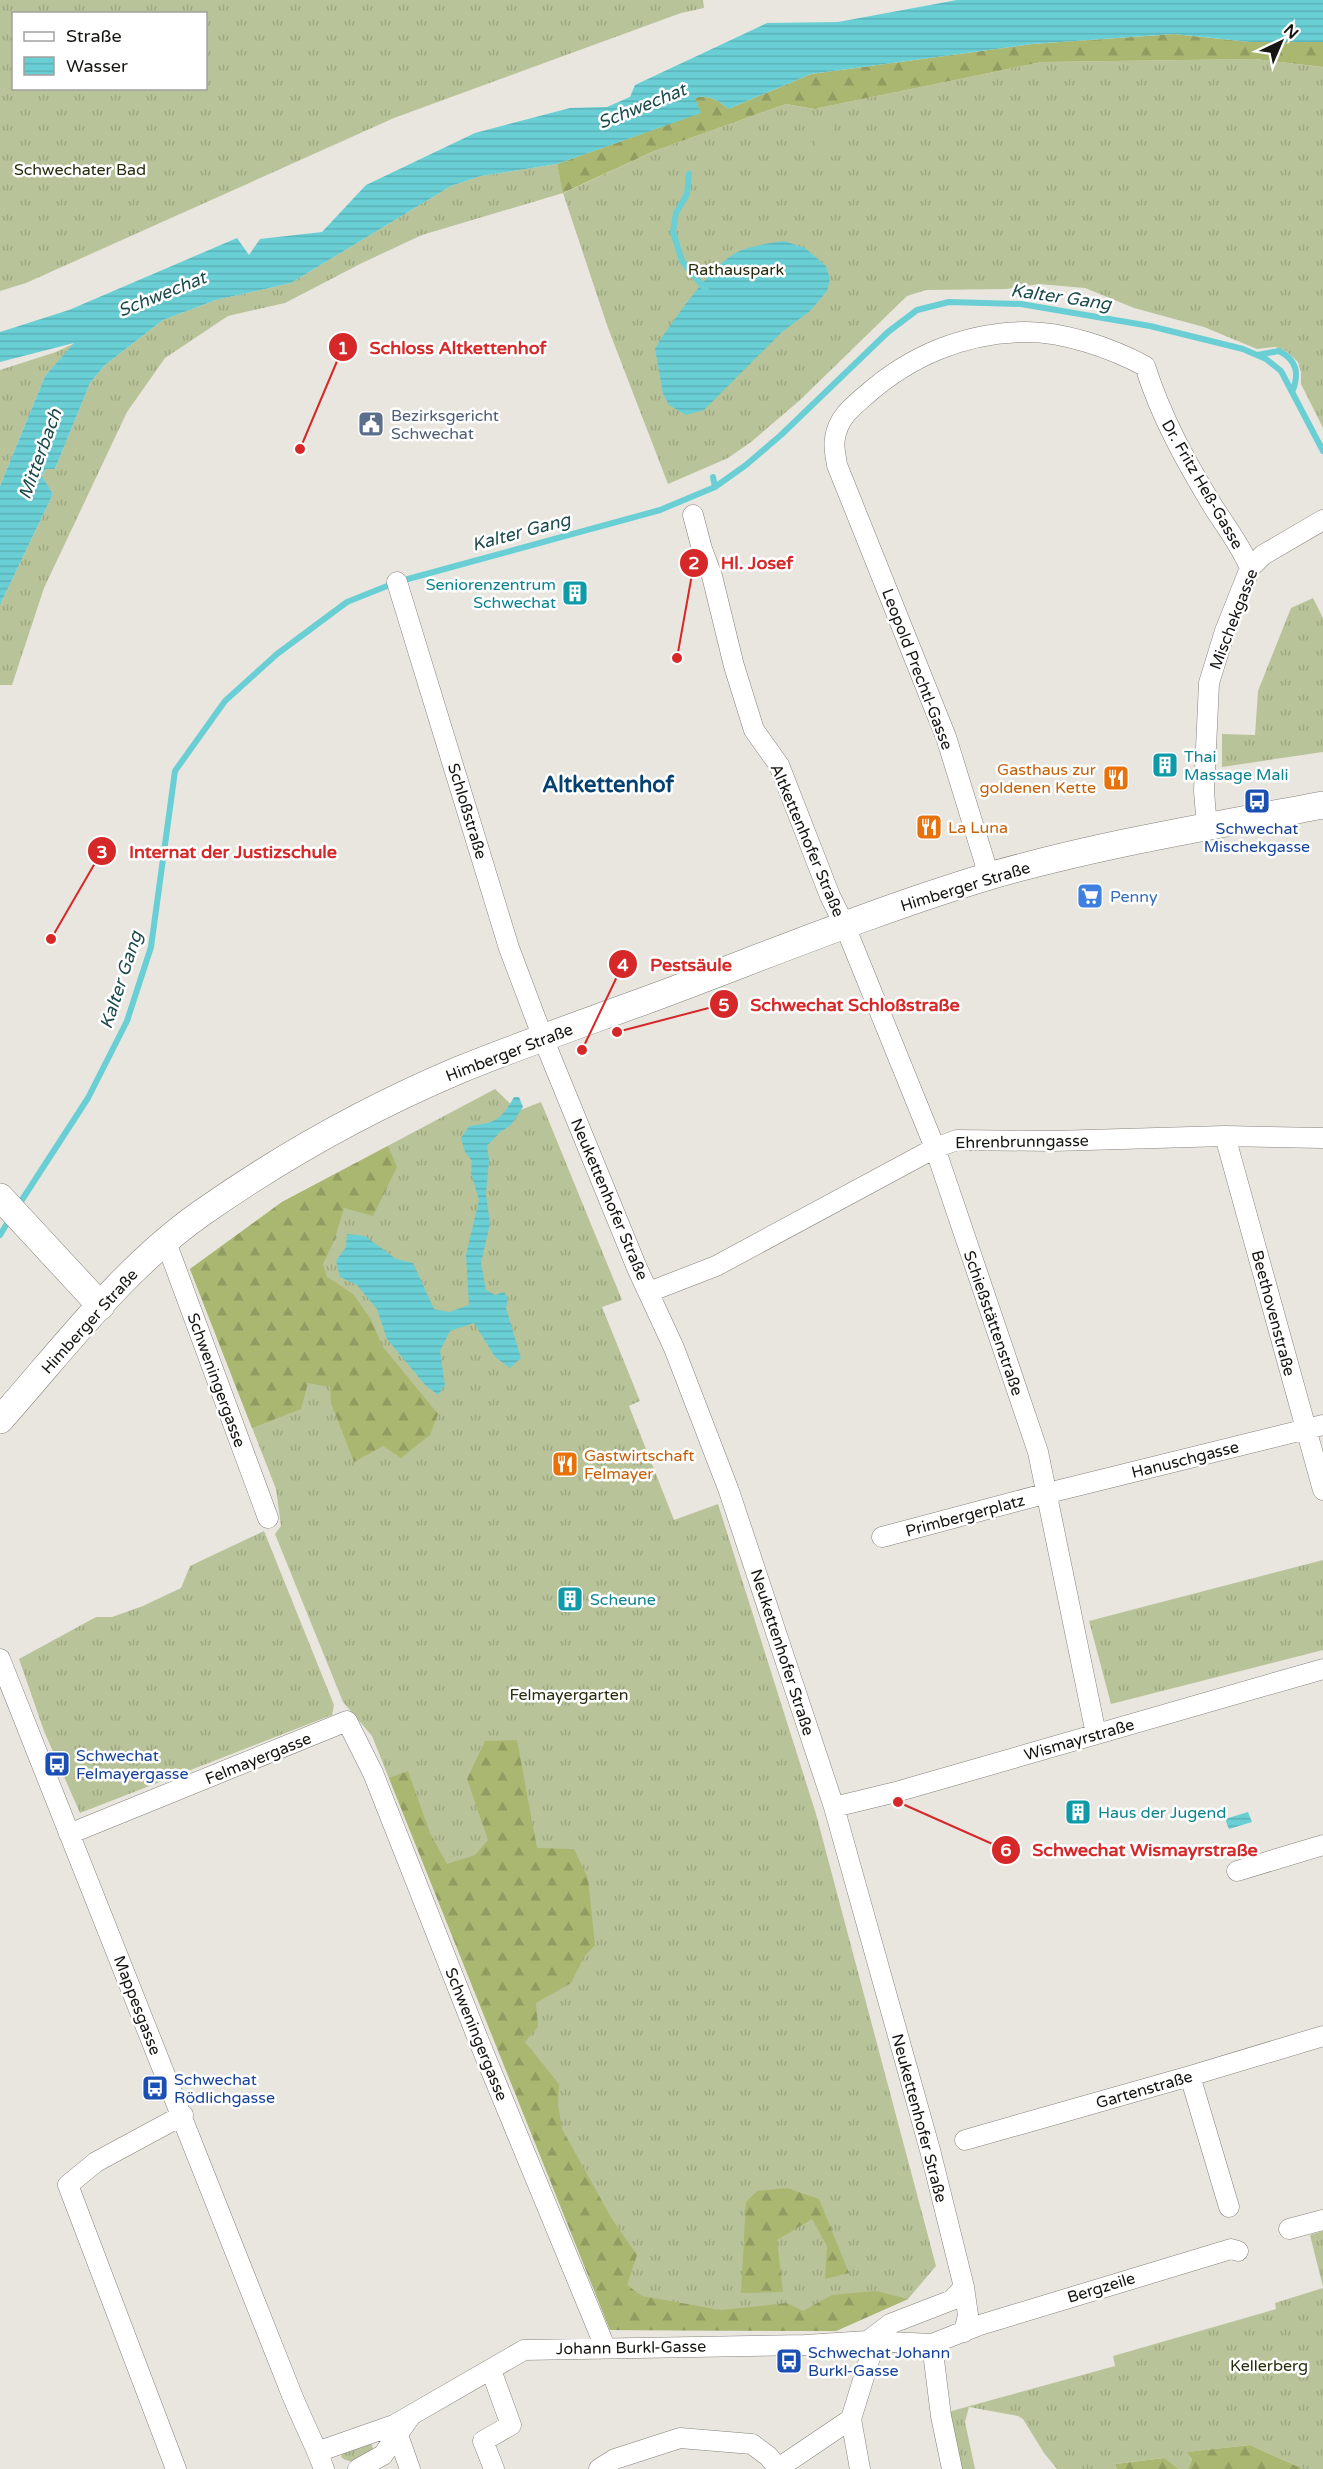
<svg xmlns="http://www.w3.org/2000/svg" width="1323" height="2469" font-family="'Varela Round',sans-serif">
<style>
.grass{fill:url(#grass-tufts);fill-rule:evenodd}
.forest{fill:url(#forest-firs)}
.pitch{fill:#b9c399}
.water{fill:url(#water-rules)}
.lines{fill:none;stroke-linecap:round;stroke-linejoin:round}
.stream{stroke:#69cfd5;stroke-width:6}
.street-casing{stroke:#85827c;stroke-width:21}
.secondary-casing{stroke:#85827c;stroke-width:28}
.street{stroke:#fff;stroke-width:20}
.secondary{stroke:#fff;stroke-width:27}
.labels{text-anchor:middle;stroke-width:5;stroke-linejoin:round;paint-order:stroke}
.park-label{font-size:16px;fill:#272c0d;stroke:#fff}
.service-label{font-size:16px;fill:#4e5e75;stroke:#fff;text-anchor:start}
.street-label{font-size:16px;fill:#161512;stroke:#fff}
.culture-label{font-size:16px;fill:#0d838f;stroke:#fff;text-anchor:start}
.food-label{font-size:16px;fill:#c56008;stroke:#fff;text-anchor:start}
.transit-label{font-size:16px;fill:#164399;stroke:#fff;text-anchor:start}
.shop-label{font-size:16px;fill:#366cbe;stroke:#fff;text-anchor:start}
.water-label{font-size:18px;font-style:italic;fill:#1c4b4d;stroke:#fff}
.district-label{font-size:22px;font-weight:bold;fill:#044070;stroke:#fff}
.leader{fill:none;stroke:#d62828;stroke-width:2}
.callout-dot{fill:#d62828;stroke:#fff;stroke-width:2}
.mark-label{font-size:18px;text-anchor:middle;font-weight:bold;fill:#fff}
.callout-label{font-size:18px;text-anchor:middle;font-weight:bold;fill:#d62828;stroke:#fff;stroke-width:5;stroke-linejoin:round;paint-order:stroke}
</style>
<defs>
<pattern id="grass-tufts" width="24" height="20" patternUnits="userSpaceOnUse" patternTransform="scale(1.5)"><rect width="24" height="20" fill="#b9c399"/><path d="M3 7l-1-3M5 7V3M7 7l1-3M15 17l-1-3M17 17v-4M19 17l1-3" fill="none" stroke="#9ea783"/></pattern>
<pattern id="forest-firs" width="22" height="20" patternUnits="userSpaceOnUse" patternTransform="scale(1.5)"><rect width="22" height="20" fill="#aab771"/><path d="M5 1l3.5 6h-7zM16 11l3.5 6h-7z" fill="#929c61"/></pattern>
<pattern id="water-rules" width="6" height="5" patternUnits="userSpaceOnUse" patternTransform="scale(1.5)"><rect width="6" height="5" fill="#69cfd5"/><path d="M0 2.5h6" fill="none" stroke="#5ab1b6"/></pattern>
</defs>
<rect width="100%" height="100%" fill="#e9e6df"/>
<path class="grass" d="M0,0H703L704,8L681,13L394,118L26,283L0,291ZM14,14H206V88H14Z
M1255,59L1323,67V428L1301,384V372L1298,362L1286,351L1275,347L1257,349L1204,327L1134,308L1085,288L1039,284L1006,289L926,290L907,296L799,401L751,442L728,458L668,484L608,328L563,193L422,235L362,263L285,303L228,316L165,358L127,412L44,588L12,685H0V605L53,494L42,477L46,469H55L90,383L105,365L163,320L216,300L291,283L451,186L481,176L557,164L564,193L654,151L786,104L814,109L1042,62Z
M75,343L45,376L0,486V370L56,352Z
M1313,598L1323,618V752L1222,767V734L1255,735L1258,691L1291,608Z
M495,1089L518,1111L541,1102L622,1300L602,1307L640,1401L629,1406L674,1520L718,1504L816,1814L936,2266L908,2299L836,2331L610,2330L372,1736L343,1702L275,1534L281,1526L276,1489L190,1269L282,1202Z
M264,1531L334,1705L332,1715L80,1813L44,1731L19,1659L96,1617H112L143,1606L181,1588L190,1566Z
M1323,1560V1650L1111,1704L1089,1621Z
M1323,2231V2287L1310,2235Z
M1323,2288V2469H1303L1250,2445L1188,2452L1192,2459L1188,2469H1179L1163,2458L1115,2464L1117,2469H1057L1044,2453L1023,2419L1018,2416L969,2407L965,2422L975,2469H960L948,2412L1115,2366L1113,2356L1276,2309L1275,2303Z
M371,2442L373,2449C364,2458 351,2466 341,2457L343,2451Z"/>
<path class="forest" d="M1174,34L1250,42H1323V67L1255,59L1042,62L814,109L786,104L654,151L563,193L557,164L700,113L694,98C707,94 719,100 728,109L811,74L1032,44Z
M388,1146L397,1167L373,1216L344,1208L334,1241L323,1264L327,1277L353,1294L370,1318L383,1347L438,1414L430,1435L401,1458L383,1446L354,1462L331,1403L330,1387L308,1383L301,1409L252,1428L190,1269L282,1202Z
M517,1740L537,1848L574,1849L588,1878L595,1945L584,1957L571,1983L536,2003L538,2027L525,2042L559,2084L558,2105L562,2129L612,2219L637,2255L627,2285L642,2296L721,2310L787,2303L803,2311L832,2295L876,2291L908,2299L836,2331L610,2330L389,1778L408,1771L430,1833L447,1864L475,1855L488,1840L467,1779L485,1741Z
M787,2188L819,2199L849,2273L825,2279L827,2246L812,2219L777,2240L783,2292L741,2293L746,2202L757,2191Z
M1250,2445L1303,2469H1188L1192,2459L1187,2452Z
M1164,2458L1179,2469H1117L1115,2464Z"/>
<path class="pitch" d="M832,125L840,154L819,160L811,131Z"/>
<path class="water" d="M957,0H1323V42H1250L1174,34L1032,44L811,74L728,109C719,100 707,94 695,98L701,113L557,164L481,176L451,186L291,283L216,300L163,320L105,365L90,383L55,469H46L42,476L53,494L0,605V486L45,376L74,343L0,362V332L69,310L237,238L249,255L260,239L322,232L366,185L475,133L570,108L607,107L630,97L635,85L767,23L838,22Z
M784,241L805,248L826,266L830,279L827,291L810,311L782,332L704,410L686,415L669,405L663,394L655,349L660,340C679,314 712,262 742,250C755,245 771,243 784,241Z
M514,1097H519L523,1107L511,1125L500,1132L487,1146L489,1160L486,1194L490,1224L481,1263L486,1290L495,1295L504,1292L508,1298L506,1308L521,1358L510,1368L495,1357L474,1323L450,1331L440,1351L445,1385L438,1395L426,1386L387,1339L377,1309L357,1285L340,1277L336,1261L346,1247L347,1234L365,1236L396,1259L413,1263L434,1309L449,1312L469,1305L466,1255L479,1200L471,1173L472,1161L465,1152L461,1138L469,1126C496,1123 501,1120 514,1097Z
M1248,1812L1252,1822L1229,1829L1225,1819Z"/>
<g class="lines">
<path class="stream" d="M689,174L687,194L676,213L673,232L682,261L706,290
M1257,355L1279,351C1297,360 1299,373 1293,390
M713,477L715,487
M18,1206L88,1098L127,1021L151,947L175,771L225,701L277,654L347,602L397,582L660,510L715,487L746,465L781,435L888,332L917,310L949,302L1021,304L1150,326L1243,349L1266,359L1281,371L1323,451
M0,1235L11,1217"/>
<defs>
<path id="street" d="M693,515L702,549L712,576L734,666L754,730L779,765L830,896L845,926L935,1148L1038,1452L1096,1734
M397,582L509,948L543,1038L637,1268L674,1348L729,1491L834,1807L930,2150L964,2287L968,2315L964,2332
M1207,828L1204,791L1209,683L1225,631L1250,568L1263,555L1323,520
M989,876L946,737L837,465C836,457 833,446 835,438C838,418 852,407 866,395C910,356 964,333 1023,332C1063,331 1111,348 1145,366C1161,417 1186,462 1214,508C1227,528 1241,546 1250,568
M1225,1136L1323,1490
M166,1242L268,1518
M649,1292L716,1266L935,1148L957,1140L1053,1141L1225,1136L1323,1138
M882,1537L1048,1493L1323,1425
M0,1659C98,1902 194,2146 290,2390C300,2416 314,2442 324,2469
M834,1807L896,1792L1323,1669
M69,1834L347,1721L373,1773L478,2039L605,2347
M1237,1871L1323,1845
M1190,2076L1229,2207
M965,2140L1190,2076L1323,2036
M1289,2229L1323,2220
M868,2341L890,2324L952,2300L964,2287
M932,2344L941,2416L952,2469
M491,2370L511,2425L483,2441L494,2469
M851,2419L860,2469
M395,2427L410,2469
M317,2452L394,2425L524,2350L805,2345L868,2341L932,2344L980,2325L1231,2249L1238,2251
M176,2469L68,2185L96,2162L183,2115
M358,2469L383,2455L410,2417
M599,2469L615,2459L680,2438L752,2444L768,2456L778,2468
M777,2469L851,2419L871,2354L868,2341"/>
<path id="secondary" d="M0,1197L101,1306
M0,1420C64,1348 124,1267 203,1212C283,1156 369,1108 459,1070C523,1044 590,1021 655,997C765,956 874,911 986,877C1096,845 1211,826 1323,805"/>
</defs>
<use href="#street" class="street-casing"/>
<use href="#secondary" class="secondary-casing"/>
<use href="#street" class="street"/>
<use href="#secondary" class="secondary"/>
</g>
<defs>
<symbol id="civic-square" viewBox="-11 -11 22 22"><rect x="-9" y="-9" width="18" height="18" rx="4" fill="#5c6f8a" stroke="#fff"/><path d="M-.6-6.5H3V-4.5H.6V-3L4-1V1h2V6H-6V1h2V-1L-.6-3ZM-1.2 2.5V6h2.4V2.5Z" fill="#fff"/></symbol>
<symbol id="building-square" viewBox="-11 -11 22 22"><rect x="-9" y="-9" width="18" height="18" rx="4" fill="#0f9aa8" stroke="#fff"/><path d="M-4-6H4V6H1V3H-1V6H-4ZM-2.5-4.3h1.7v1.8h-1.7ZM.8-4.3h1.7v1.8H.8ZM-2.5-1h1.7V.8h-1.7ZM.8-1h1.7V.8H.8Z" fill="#fff"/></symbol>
<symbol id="restaurant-square" viewBox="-11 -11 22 22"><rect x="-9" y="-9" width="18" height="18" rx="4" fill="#e8710a" stroke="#fff"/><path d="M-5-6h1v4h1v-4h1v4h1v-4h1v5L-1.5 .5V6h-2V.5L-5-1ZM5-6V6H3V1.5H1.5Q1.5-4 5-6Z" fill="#fff"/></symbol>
<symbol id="bus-square" viewBox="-11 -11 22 22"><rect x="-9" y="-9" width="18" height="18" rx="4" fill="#1a4fb4" stroke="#fff"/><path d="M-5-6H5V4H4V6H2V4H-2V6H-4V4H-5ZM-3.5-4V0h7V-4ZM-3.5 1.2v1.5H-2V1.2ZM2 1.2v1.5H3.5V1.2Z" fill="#fff"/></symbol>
<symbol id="supermarket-square" viewBox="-11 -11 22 22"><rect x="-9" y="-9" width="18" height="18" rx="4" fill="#3f7fe0" stroke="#fff"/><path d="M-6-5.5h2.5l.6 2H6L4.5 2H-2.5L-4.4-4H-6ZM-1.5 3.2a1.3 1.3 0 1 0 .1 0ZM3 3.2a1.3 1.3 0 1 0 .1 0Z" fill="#fff"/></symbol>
</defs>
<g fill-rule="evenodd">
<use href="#civic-square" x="356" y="409" width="30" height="30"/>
<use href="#building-square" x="560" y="578" width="30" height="30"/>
<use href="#building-square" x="1150" y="750" width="30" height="30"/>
<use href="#restaurant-square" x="1101" y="763" width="30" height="30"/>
<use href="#bus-square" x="1242" y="786" width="30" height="30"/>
<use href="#restaurant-square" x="914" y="812" width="30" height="30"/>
<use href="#supermarket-square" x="1075" y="881" width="30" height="30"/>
<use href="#restaurant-square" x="550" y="1449" width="30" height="30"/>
<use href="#building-square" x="555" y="1584" width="30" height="30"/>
<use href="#bus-square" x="42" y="1749" width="30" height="30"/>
<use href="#building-square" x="1063" y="1797" width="30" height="30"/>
<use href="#bus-square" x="140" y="2073" width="30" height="30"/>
<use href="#bus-square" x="774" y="2346" width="30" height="30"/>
</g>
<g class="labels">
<g class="park-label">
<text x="80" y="175">Schwechater Bad</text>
<text x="736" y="275">Rathauspark</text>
<text x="569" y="1700">Felmayergarten</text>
<text x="1269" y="2371">Kellerberg</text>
</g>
<g class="service-label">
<text x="391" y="421">Bezirksgericht<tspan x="391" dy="18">Schwechat</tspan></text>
</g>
<g class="street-label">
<text transform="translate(1203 484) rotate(60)" y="6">Dr. Fritz Heß-Gasse</text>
<text transform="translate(1233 619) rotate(-69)" y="6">Mischekgasse</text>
<text transform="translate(918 669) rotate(69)" y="6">Leopold Prechtl-Gasse</text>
<text transform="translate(468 811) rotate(73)" y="6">Schloßstraße</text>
<text transform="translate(808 840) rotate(67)" y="6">Altkettenhofer Straße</text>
<text transform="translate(965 886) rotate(-17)" y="6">Himberger Straße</text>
<text transform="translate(509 1052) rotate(-21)" y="6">Himberger Straße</text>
<text transform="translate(1022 1141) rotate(-1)" y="6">Ehrenbrunngasse</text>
<text transform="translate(610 1199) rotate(67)" y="6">Neukettenhofer Straße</text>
<text transform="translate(1274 1313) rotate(75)" y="6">Beethovenstraße</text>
<text transform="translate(89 1321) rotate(-48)" y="6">Himberger Straße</text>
<text transform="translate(994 1323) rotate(71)" y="6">Schießstättenstraße</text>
<text transform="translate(217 1380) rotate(70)" y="6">Schweningergasse</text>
<text transform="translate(1185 1459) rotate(-14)" y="6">Hanuschgasse</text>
<text transform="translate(965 1515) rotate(-15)" y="6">Primbergerplatz</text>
<text transform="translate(783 1652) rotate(72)" y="6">Neukettenhofer Straße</text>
<text transform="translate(1079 1739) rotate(-16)" y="6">Wismayrstraße</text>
<text transform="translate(258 1758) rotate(-22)" y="6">Felmayergasse</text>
<text transform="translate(138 2005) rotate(69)" y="6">Mappesgasse</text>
<text transform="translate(477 2034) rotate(68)" y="6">Schweningergasse</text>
<text transform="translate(1144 2089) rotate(-16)" y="6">Gartenstraße</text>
<text transform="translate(920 2118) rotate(75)" y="6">Neukettenhofer Straße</text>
<text transform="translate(1101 2287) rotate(-17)" y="6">Bergzeile</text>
<text transform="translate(631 2347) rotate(-1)" y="6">Johann Burkl-Gasse</text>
</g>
<g class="culture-label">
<text x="556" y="590" text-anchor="end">Seniorenzentrum<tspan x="556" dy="18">Schwechat</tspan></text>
<text x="1184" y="762">Thai<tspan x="1184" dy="18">Massage Mali</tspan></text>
<text x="590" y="1605">Scheune</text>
<text x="1098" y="1818">Haus der Jugend</text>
</g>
<g class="food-label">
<text x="1096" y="775" text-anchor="end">Gasthaus zur<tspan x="1096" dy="18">goldenen Kette</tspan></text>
<text x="948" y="833">La Luna</text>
<text x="584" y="1461">Gastwirtschaft<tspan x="584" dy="18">Felmayer</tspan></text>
</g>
<g class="transit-label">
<text x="1257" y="834" text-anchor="middle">Schwechat<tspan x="1257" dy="18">Mischekgasse</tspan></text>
<text x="76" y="1761">Schwechat<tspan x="76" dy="18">Felmayergasse</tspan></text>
<text x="174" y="2085">Schwechat<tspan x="174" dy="18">Rödlichgasse</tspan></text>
<text x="808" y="2358">Schwechat Johann<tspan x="808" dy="18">Burkl-Gasse</tspan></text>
</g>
<g class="shop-label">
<text x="1110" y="902">Penny</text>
</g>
<g class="water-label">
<text transform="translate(642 106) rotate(-22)" y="6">Schwechat</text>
<text transform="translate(162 294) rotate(-22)" y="6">Schwechat</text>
<text transform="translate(1061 297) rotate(8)" y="6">Kalter Gang</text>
<text transform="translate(40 454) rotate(-70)" y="6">Mitterbach</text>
<text transform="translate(521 532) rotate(-15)" y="6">Kalter Gang</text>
<text transform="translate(121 980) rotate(-72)" y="6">Kalter Gang</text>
</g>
<g class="district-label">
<text x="608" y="792">Altkettenhof</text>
</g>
</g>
<path class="leader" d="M300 449L343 347M677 658L694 563M51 939L102 851M582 1050L623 964M617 1032L724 1004M898 1802L1006 1850"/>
<g class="callout-dot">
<circle cx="300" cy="449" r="6"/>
<circle cx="677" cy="658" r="6"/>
<circle cx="51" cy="939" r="6"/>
<circle cx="582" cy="1050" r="6"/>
<circle cx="617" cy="1032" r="6"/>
<circle cx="898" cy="1802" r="6"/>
<circle cx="343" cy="347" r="15"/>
<circle cx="694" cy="563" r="15"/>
<circle cx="102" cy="851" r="15"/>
<circle cx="623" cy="964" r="15"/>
<circle cx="724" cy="1004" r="15"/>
<circle cx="1006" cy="1850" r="15"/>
</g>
<g class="mark-label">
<text x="343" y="354">1</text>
<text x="694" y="569">2</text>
<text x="102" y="858">3</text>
<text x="623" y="971">4</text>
<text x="724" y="1011">5</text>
<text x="1006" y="1856">6</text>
</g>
<g class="callout-label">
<text x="458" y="354">Schloss Altkettenhof</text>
<text x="757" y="569">Hl. Josef</text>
<text x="233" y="858">Internat der Justizschule</text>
<text x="691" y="971">Pestsäule</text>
<text x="855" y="1011">Schwechat Schloßstraße</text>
<text x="1145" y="1856">Schwechat Wismayrstraße</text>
</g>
<rect x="12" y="12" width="195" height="78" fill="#ffffff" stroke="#a2a1a0" stroke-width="1.5"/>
<rect x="24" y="32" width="30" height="9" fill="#ffffff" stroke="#a2a1a0" stroke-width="1.5"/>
<text x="66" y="42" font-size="18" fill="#161512">Straße</text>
<rect x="24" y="57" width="30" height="18" fill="url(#water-rules)" stroke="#a2a1a0" stroke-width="1.5"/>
<text x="66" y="72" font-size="18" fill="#161512">Wasser</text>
<g transform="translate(1281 42) rotate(44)" stroke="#ffffff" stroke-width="4.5" paint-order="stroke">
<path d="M0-4.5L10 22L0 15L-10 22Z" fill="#161512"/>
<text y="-9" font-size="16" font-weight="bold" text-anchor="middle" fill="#161512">N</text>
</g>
</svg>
